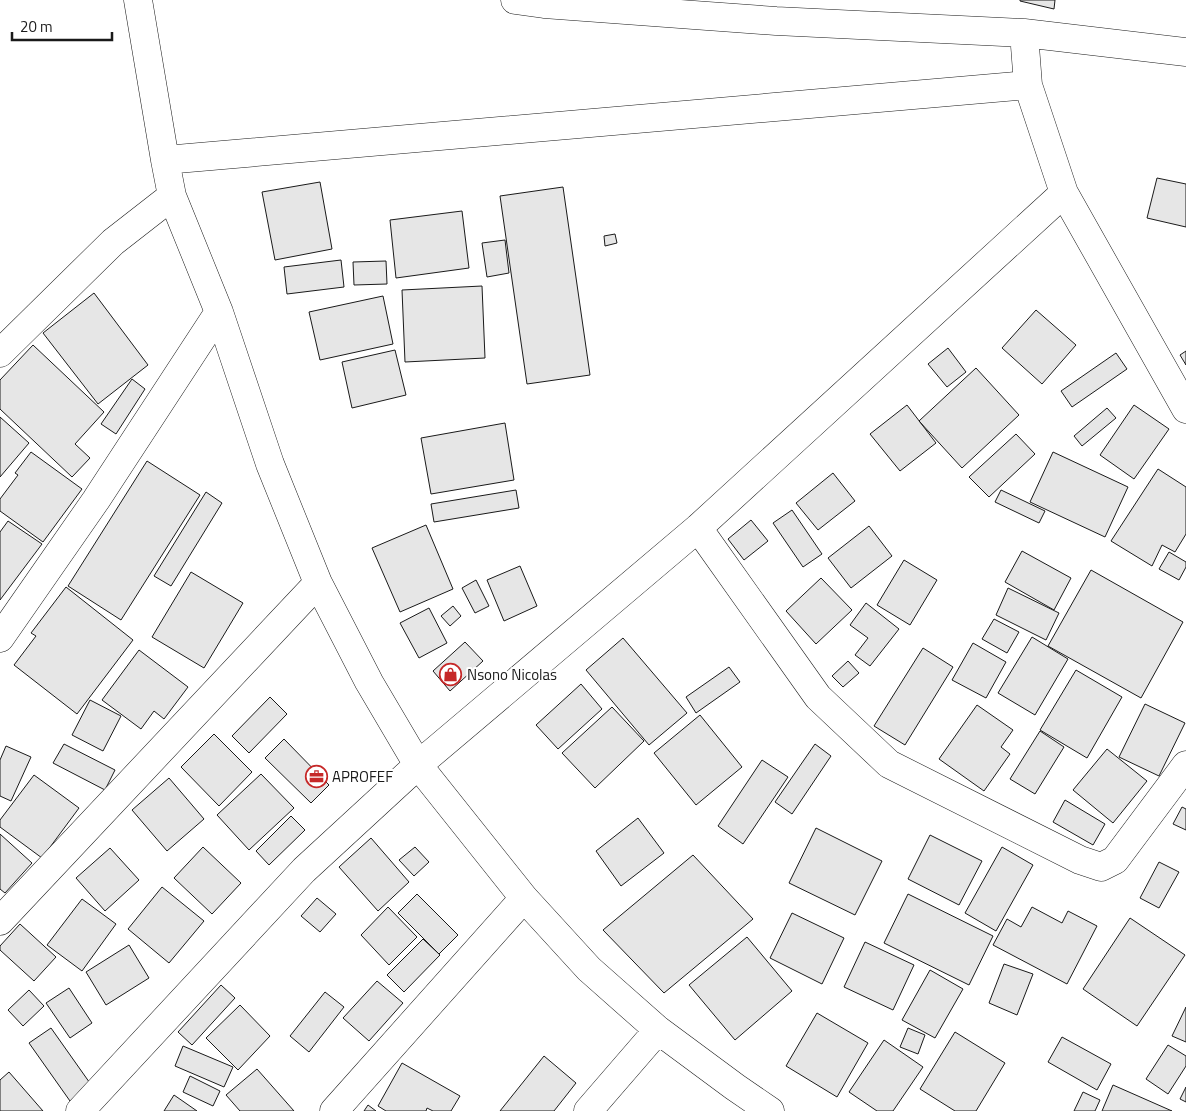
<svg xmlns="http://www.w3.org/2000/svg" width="1186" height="1111" font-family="'Titillium Web',sans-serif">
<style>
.building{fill:#e6e6e6;stroke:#1a1a1a}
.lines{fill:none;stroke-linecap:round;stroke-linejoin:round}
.minor-casing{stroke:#1a1a1a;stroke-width:29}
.minor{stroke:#fff;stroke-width:28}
.labels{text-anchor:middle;stroke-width:4;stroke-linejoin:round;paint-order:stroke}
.poi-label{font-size:15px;fill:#1a1a1a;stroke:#fff;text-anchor:start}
</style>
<rect width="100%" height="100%" fill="#fff"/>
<path class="building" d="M1020,0H1055L1054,9L1020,1Z
M1157,178L1186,184V227L1147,218Z
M320,182L332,249L275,260L262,192Z
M563,187L590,375L527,384L500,196Z
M462,211L469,268L396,278L390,220Z
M615,234L617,243L605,246L604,236Z
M505,240L509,273L487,277L482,243Z
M341,260L344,287L287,294L284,267Z
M386,261L387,284L354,285L353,262Z
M482,286L485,358L405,362L402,290Z
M94,293L148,365L98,404L43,333Z
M383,296L393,344L320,360L309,312Z
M1036,310L1076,345L1042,384L1002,348Z
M33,345L104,412L75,444L90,458L72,477L0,409V380Z
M948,348L966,372L947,387L928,364Z
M395,350L406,395L352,408L342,362Z
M1186,351V365L1180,355Z
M1116,353L1127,369L1072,407L1061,391Z
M976,368L1019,415L962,468L919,421Z
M132,379L145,389L116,434L101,424Z
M907,405L936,443L900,471L870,434Z
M1134,405L1169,429L1134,479L1100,455Z
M1107,408L1116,418L1082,446L1074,436Z
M0,417L29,443L0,477Z
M505,423L514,480L431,494L421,438Z
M1016,434L1035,454L989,497L969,477Z
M31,452L82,489L43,542L0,511V499L18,475L15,473Z
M1053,452L1128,487L1105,537L1030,502Z
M147,461L200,495L121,620L68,586Z
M1158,469L1186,487V534L1175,552L1162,545L1152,566L1111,541Z
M833,473L855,501L818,530L796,503Z
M516,490L519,508L434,522L431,504Z
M1001,490L1045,511L1039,523L995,502Z
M206,492L222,503L171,586L154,576Z
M792,510L822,554L803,567L773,523Z
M751,520L768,541L744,560L728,539Z
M8,521L42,544L0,600V532Z
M426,525L453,589L400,612L372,548Z
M869,526L892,556L851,588L828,558Z
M1022,551L1071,578L1054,610L1005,582Z
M1169,552L1186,562V567L1179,580L1159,569Z
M904,560L937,580L910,625L877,605Z
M520,566L537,606L504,621L487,580Z
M1091,570L1183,622L1141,698L1048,646Z
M191,572L243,603L204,668L152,637Z
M821,578L852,610L816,644L786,611Z
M476,580L489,606L475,613L462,588Z
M66,587L133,640L77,714L14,665L36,636L31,633Z
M1008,588L1059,613L1046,640L996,615Z
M866,603L899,629L870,666L855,655L868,638L850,625Z
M453,606L461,616L450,626L441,616Z
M429,608L447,643L419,658L400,623Z
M994,619L1019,632L1007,653L982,639Z
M1032,637L1068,659L1035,715L998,693Z
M623,638L687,713L649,745L586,670Z
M465,642L483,661L450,691L433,671Z
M973,643L1006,662L986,698L952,680Z
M923,648L953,667L905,745L874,726Z
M139,650L188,687L164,719L154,711L141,729L102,700Z
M848,661L859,673L843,687L832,676Z
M729,667L740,682L696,713L686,697Z
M1076,670L1122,697L1087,758L1040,730Z
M581,684L602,709L558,749L536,725Z
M270,697L287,714L249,753L232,736Z
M90,700L121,716L103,751L72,735Z
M1145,704L1185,723L1159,776L1119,757Z
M977,705L1013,730L1001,747L1010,754L984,791L939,759Z
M612,707L644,741L595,788L562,753Z
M700,715L742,767L696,805L654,753Z
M1040,731L1064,747L1035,794L1010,779Z
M214,734L252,772L219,806L181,767Z
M284,739L329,785L311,803L265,758Z
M64,744L115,770L105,790L53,763Z
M815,744L831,756L792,814L775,802Z
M6,746L31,757L11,801L0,796V760Z
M1107,749L1147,781L1113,823L1073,790Z
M762,760L788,777L743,844L718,826Z
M261,774L294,808L249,850L217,815Z
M34,775L79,808L42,858L0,827V820Z
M169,778L204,819L167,851L132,810Z
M1065,800L1105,824L1093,845L1053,822Z
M1182,807L1186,809V830L1173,824Z
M291,816L305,830L269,865L256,851Z
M638,818L664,853L621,886L596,851Z
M816,828L882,861L855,915L789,883Z
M0,834L32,863L5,893L0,889Z
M930,835L982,861L959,905L908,879Z
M371,838L409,882L378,911L339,867Z
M203,847L241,883L212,914L174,878Z
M415,847L429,862L414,876L399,860Z
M1002,847L1033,865L996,931L965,913Z
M110,848L139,880L105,911L76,878Z
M693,855L753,919L664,993L603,930Z
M1159,862L1179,872L1159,908L1140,898Z
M162,887L204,921L169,963L128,929Z
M417,894L458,935L439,954L398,913Z
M908,894L993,936L969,985L884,943Z
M317,898L336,914L320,932L301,916Z
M82,899L116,924L82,971L47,945Z
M388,907L417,937L389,965L361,935Z
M1032,907L1062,923L1068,911L1097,926L1067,984L993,945L1007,919L1021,927Z
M792,913L844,938L822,984L770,958Z
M1130,918L1185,955L1137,1026L1083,989Z
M20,924L56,957L34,981L0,950V946Z
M747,937L792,991L735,1040L689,985Z
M423,939L440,955L404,992L387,975Z
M865,942L914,965L893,1010L844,987Z
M129,945L149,978L106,1005L86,972Z
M1004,964L1033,974L1017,1015L989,1003Z
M930,970L963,989L935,1038L902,1020Z
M377,981L403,1003L369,1041L343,1018Z
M221,985L235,998L192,1045L178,1032Z
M69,988L92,1023L70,1038L46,1003Z
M29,990L44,1006L23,1026L8,1010Z
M325,992L344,1007L309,1052L290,1036Z
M240,1005L270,1036L238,1070L206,1038Z
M1186,1007V1042L1172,1036Z
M817,1013L868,1043L837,1097L786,1066Z
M51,1028L92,1086L70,1101L29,1043Z
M908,1028L925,1035L918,1054L900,1047Z
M955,1032L1005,1063L976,1111H955L920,1089Z
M1062,1037L1111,1064L1097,1090L1048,1062Z
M884,1040L923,1067L893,1111H877L849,1092Z
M1168,1045L1186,1056V1066L1168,1094L1146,1079Z
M183,1046L233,1067L224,1087L175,1066Z
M544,1056L576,1083L554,1111H500Z
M402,1063L460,1096L451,1111H433L427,1108L426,1111H386L378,1106Z
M257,1069L294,1111H240L226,1095Z
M9,1072L43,1111H0V1080Z
M190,1076L220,1091L213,1106L183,1092Z
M1113,1085L1172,1111H1102Z
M1186,1087V1102L1180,1099Z
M1083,1092L1100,1100L1095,1111H1074Z
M174,1095L197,1111H164Z
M368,1105L376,1111H364Z"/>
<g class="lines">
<defs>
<path id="minor" d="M138,0L165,160L172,196L219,312L270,464L318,583L369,682L418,765L524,898L589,969L658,1030L735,1087L770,1111
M515,0L544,4L776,21L1024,33L1186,52
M1024,33L1028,85L1064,193L1186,409
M165,160L1028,85
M0,353L113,242L172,196
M698,528L818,697L889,764L1080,860L1101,867L1115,860L1186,765
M0,638L96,500L219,312
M0,921L318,583
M80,1111L304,870L418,765L698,528L1064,193
M334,1111L524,898
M588,1111L658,1030"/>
</defs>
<use href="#minor" class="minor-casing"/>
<use href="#minor" class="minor"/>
</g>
<defs>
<symbol id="shop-ring" viewBox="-11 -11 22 22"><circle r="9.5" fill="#fff" stroke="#c62828" stroke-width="1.5"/><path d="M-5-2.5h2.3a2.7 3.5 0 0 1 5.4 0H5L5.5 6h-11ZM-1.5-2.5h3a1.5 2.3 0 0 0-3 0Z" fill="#c62828"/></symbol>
<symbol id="office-ring" viewBox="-11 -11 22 22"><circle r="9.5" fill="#fff" stroke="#c62828" stroke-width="1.5"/><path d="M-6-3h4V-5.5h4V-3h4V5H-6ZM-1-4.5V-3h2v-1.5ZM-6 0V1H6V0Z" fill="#c62828"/></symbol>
</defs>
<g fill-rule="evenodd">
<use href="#shop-ring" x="438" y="662" width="25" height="25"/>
<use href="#office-ring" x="304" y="764" width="25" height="25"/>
</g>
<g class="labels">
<g class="poi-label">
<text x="467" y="680">Nsono Nicolas</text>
<text x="332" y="782">APROFEF</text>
</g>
</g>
<path d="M12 32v8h100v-8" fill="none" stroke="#1a1a1a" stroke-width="2.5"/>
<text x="20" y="32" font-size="15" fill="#1a1a1a" stroke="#ffffff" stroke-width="4" paint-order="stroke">20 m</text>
</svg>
